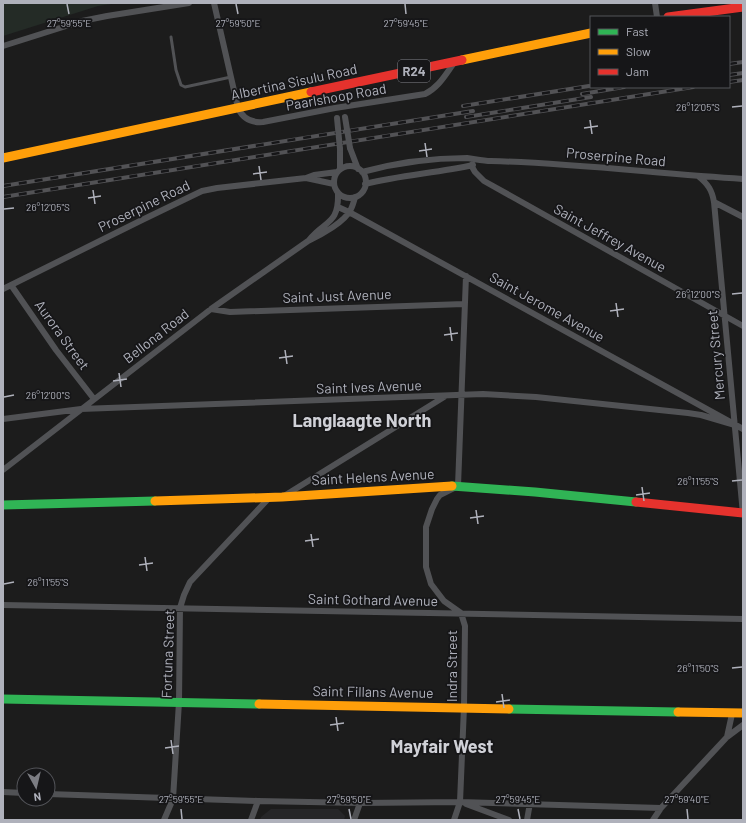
<svg xmlns="http://www.w3.org/2000/svg" width="746" height="823" font-family="Barlow,sans-serif">
<style>
.built{fill:#262628}
.green{fill:#242b26}
.lines{fill:none;stroke-linecap:round;stroke-linejoin:round}
.lane{stroke:#515255;stroke-width:3}
.street{stroke:#515255;stroke-width:6}
.fast{stroke:#30b455;stroke-width:9}
.slow{stroke:#ff9f0a;stroke-width:9}
.jam{stroke:#e5322d;stroke-width:9}
.rail-casing{stroke:#525255;stroke-width:4}
.rail{stroke:#161618;stroke-width:2.5;stroke-dasharray:8;stroke-linecap:butt}
.street-bridge{stroke:#515255;stroke-width:6}
.ticks{fill:none;stroke:#afb1bb;stroke-width:1.5}
.labels{text-anchor:middle;stroke-width:3.5;stroke-linejoin:round;paint-order:stroke}
.shield{fill:#161618;stroke:#81828a;stroke-width:1}
.shield-label{font-size:13px;font-weight:bold;fill:#afb1bb}
.street-label{font-size:14px;fill:#afb1bb;stroke:#161618}
.district-label{font-size:18px;font-weight:bold;fill:#d0d1d7;stroke:#161618}
.ticks-label{font-size:10px;text-anchor:middle;fill:#afb1bb;stroke:#161618;stroke-width:3.5;stroke-linejoin:round;paint-order:stroke}
</style>
<rect width="100%" height="100%" fill="#1c1c1c"/>
<path class="built" d="M271,809H338L345,816L344,820H260L261,817Z"/>
<path class="green" d="M3,3H118L98,6L3,36Z"/>
<g class="lines">
<path class="lane" d="M171,37L176,70L181,85L185,87L231,77"/>
<path class="street" d="M214,3L238,108C243,119 251,123 263,122L335,108L425,94C439,87 445,75 454,63
M655,3L657,17
M3,46L82,21L107,16L189,3
M350,148L358,169
M471,165L475,172L484,181L743,326
M334 182a16 16 0 1 1 32 0a16 16 0 1 1-32 0Z
M340,169V149
M362,172C395,163 432,158 467,158C475,159 483,161 491,161C575,163 659,174 743,179
M698,176C708,184 712,190 714,202L743,514
M306,178L314,175L337,172
M365,184C401,175 437,173 473,165
M714,202L743,217
M338,207L349,212L743,429
M309,240C325,220 339,225 338,193
M11,285L56,350L94,399
M3,289L142,220L202,191L217,188L306,178L334,184
M211,309L230,312L464,304
M3,419L81,409L483,394L536,397L688,413L701,415L735,425
M3,470L211,309L308,241C321,235 345,222 351,209C353,205 354,201 355,197
M284,496L444,397
M3,605L743,619
M727,737L732,714
M3,792L24,793
M48,794L258,801L360,803L460,802L661,808
M466,804L509,820
M164,820L173,799L179,702L180,608L184,595L190,582L270,497
M251,820L258,801
M354,820L360,803
M454,820L460,802L464,707L465,626L461,613L444,601L431,584L426,567V527L432,509L437,499L440,495L458,486L466,276
M527,820L530,803
M653,820L661,808L727,737L743,725"/>
<path class="fast" d="M452,486L535,492L636,502
M3,505L155,501
M3,699L259,704
M509,709L678,712"/>
<path class="slow" d="M462,60L591,33
M3,158L311,92
M155,501L282,497L452,486
M259,704L509,709
M678,712L743,713"/>
<path class="jam" d="M668,17L743,7
M311,92L462,60
M636,502L743,513"/>
<defs>
<path id="rail" d="M729,64L743,62
M729,75L743,73
M729,82L743,80
M582,94L624,87
M463,106L589,86
M466,117L591,97
M3,186L473,111
M3,197L693,87"/>
</defs>
<use href="#rail" class="rail-casing"/>
<use href="#rail" class="rail"/>
<path class="street-bridge" d="M345,117L350,148
M337,118L340,149"/>
</g>
<path class="ticks" d="M67,4L69,14M236,4L238,14M405,4L406,14M732,107L742,106M590,120L592,134M584,128L598,126M425,143L427,157M419,151L432,149M259,166L261,180M253,174L267,172M93,190L95,204M88,198L101,196M4,209L14,208M732,294L742,293M616,303L618,317M610,311L624,309M450,327L452,341M444,335L458,333M285,350L287,364M279,358L293,356M119,373L121,387M113,381L127,379M4,397L14,395M732,481L742,480M642,487L644,501M636,495L650,493M476,510L478,524M470,518L484,516M311,534L313,547M305,541L319,539M145,557L147,571M139,565L153,563M4,584L14,582M732,668L742,667M502,694L504,708M496,702L510,700M336,717L338,731M330,725L344,723M171,740L173,754M165,748L179,746M181,809L182,819M349,809L351,819M518,809L520,819M687,809L688,819"/>
<g class="labels">
<rect class="shield" x="398" y="60" width="32" height="22" rx="3"/>
<g class="shield-label">
<text x="414" y="76">R24</text>
</g>
<g class="street-label">
<text transform="translate(294 82) rotate(-12)" y="5">Albertina Sisulu Road</text>
<text transform="translate(336 97) rotate(-10)" y="5">Paarlshoop Road</text>
<text transform="translate(616 157) rotate(5)" y="5">Proserpine Road</text>
<text transform="translate(144 206) rotate(-26)" y="5">Proserpine Road</text>
<text transform="translate(610 238) rotate(29)" y="5">Saint Jeffrey Avenue</text>
<text transform="translate(337 296) rotate(-2)" y="5">Saint Just Avenue</text>
<text transform="translate(547 307) rotate(29)" y="5">Saint Jerome Avenue</text>
<text transform="translate(62 335) rotate(54)" y="5">Aurora Street</text>
<text transform="translate(156 336) rotate(-38)" y="5">Bellona Road</text>
<text transform="translate(716 355) rotate(-95)" y="5">Mercury Street</text>
<text transform="translate(369 387) rotate(-2)" y="5">Saint Ives Avenue</text>
<text transform="translate(373 477) rotate(-3)" y="5">Saint Helens Avenue</text>
<text transform="translate(373 600) rotate(1)" y="5">Saint Gothard Avenue</text>
<text transform="translate(168 654) rotate(-88)" y="5">Fortuna Street</text>
<text transform="translate(452 666) rotate(-90)" y="5">Indra Street</text>
<text transform="translate(373 692) rotate(1)" y="5">Saint Fillans Avenue</text>
</g>
<g class="district-label">
<text x="362" y="427">Langlaagte North</text>
<text x="442" y="753">Mayfair West</text>
</g>
</g>
<g class="ticks-label">
<text x="69" y="27">27°59'55"E</text>
<text x="238" y="27">27°59'50"E</text>
<text x="406" y="27">27°59'45"E</text>
<text x="698" y="111">26°12'05"S</text>
<text x="48" y="211">26°12'05"S</text>
<text x="698" y="298">26°12'00"S</text>
<text x="48" y="399">26°12'00"S</text>
<text x="698" y="485">26°11'55"S</text>
<text x="48" y="586">26°11'55"S</text>
<text x="698" y="672">26°11'50"S</text>
<text x="181" y="803">27°59'55"E</text>
<text x="349" y="803">27°59'50"E</text>
<text x="518" y="803">27°59'45"E</text>
<text x="687" y="803">27°59'40"E</text>
</g>
<rect width="746" height="823" fill="none" stroke="#afb1bb" stroke-width="8"/>
<rect x="590" y="16" width="140" height="72" fill="#161618" stroke="#535459"/>
<rect x="598" y="29" width="20" height="6" fill="#30b455" stroke="#535459"/>
<text x="626" y="36" font-size="12" fill="#afb1bb">Fast</text>
<rect x="598" y="49" width="20" height="6" fill="#ff9f0a" stroke="#535459"/>
<text x="626" y="56" font-size="12" fill="#afb1bb">Slow</text>
<rect x="598" y="69" width="20" height="6" fill="#e5322d" stroke="#535459"/>
<text x="626" y="76" font-size="12" fill="#afb1bb">Jam</text>
<g transform="translate(36 787) rotate(172)"><circle r="19" fill="#161618" stroke="#535459"/>
<path d="M0-3L7 15L0 10L-7 15Z" fill="#7c7d83"/>
<text y="-6" font-size="11" font-weight="bold" text-anchor="middle" fill="#afb1bb">N</text>
</g>
</svg>
